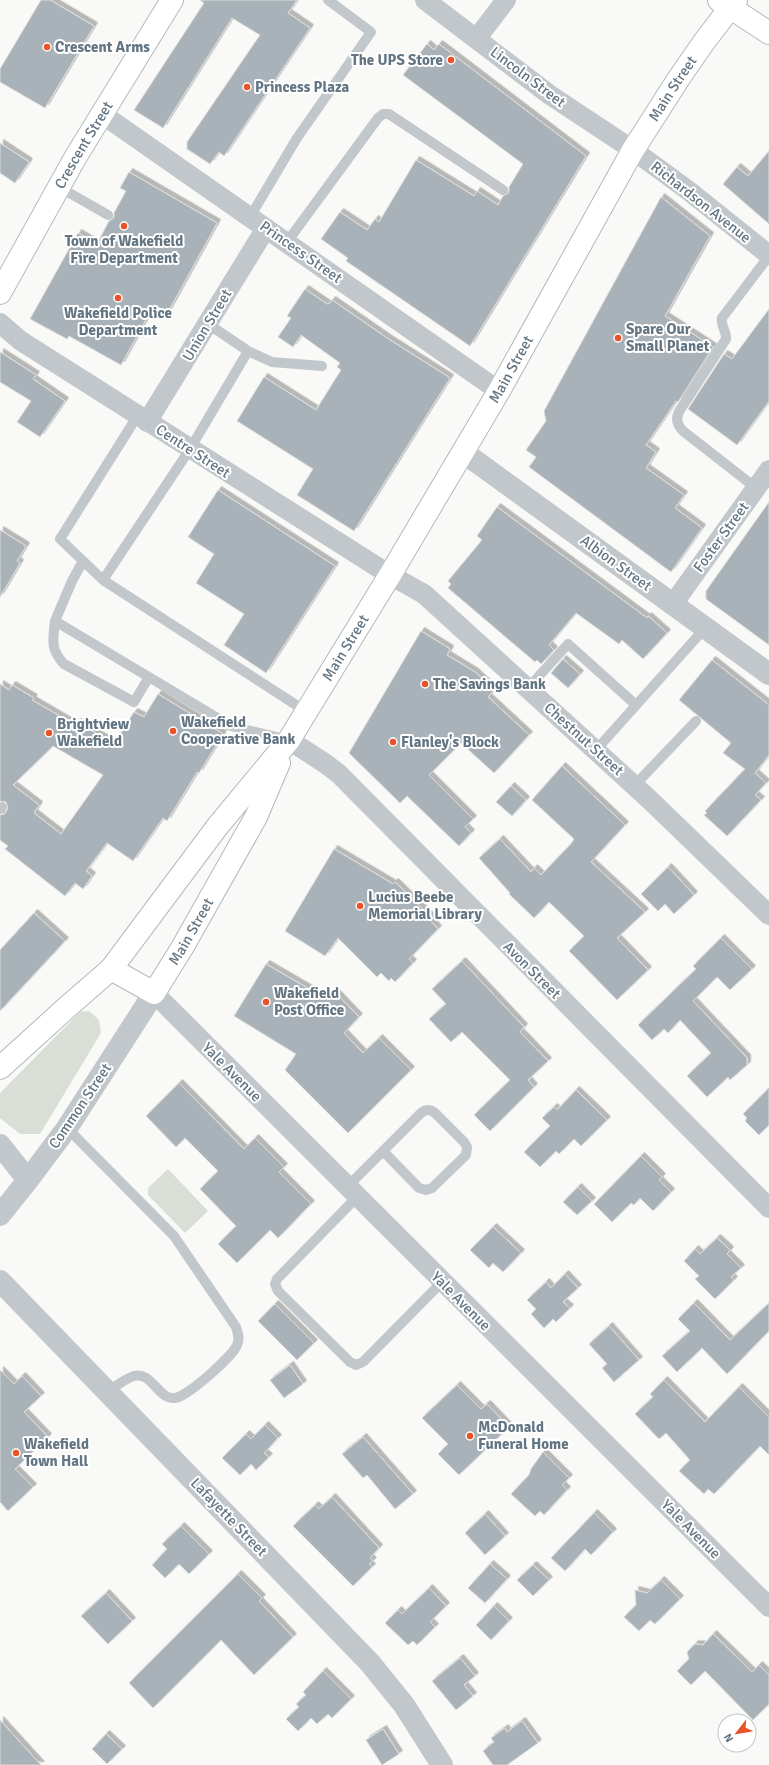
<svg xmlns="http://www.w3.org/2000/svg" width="769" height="1765" font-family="Signika,sans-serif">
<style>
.green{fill:#d9ded6}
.building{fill:#a9b2b9;stroke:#dbdbd9;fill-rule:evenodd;filter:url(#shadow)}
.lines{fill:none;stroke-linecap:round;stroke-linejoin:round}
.secondary-casing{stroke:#b4bbc0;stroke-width:24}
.primary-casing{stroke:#b3b9be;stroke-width:24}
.service{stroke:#c2c7cb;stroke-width:10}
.minor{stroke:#c2c7cb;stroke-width:20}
.tertiary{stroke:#c2c7cb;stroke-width:22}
.secondary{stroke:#fff;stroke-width:22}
.primary{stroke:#fff;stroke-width:22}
.poi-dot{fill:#ea5327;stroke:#fff;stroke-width:1.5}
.labels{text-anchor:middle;stroke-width:4;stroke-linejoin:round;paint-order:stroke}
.poi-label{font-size:15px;font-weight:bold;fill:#637583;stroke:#fff;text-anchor:start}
.street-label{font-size:15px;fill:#637583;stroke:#fff}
</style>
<defs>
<filter id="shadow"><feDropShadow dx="3.5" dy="-3.5" stdDeviation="0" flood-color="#0004"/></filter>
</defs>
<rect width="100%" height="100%" fill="#f9f9f7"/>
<path class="green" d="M89,1011L99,1020L101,1033L40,1134H20L0,1118V1093L80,1012Z
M168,1169L208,1211L185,1233L148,1195V1188Z"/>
<path class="building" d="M41,0H50L94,26L45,108L0,82V69Z
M200,0H297L288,13L310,28L224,156L219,152L210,164L187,149V142L260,35L232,18L163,128L134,110L204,3Z
M427,44L434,50L439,44L586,156L470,346L346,261L348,258L321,239L340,212L367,230L375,219L379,222L416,160L474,196L477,191L498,205L503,196L509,193V187L523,164L403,75Z
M0,143L29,162L15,183L0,173Z
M769,151V224L723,184L737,167L748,176Z
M129,172L217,223L168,312L154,305L121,365L69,336L67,339L30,319L78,233L97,244L109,221L114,218V213L126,191L120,188Z
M661,197L710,236L665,316L713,347L678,402L676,401L646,445L656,452L646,468L684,495L675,508L702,528L671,572L529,467L536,457L526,450L546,421L544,411Z
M305,289L327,304H329L332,300L390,340L450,378L354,531L297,495L313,469L237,421L264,377L316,410L341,370L337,367L340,363L301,335L293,347L278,337L291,318L287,316Z
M769,309V401L737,445L688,409L724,354L732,359Z
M0,352L36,375L33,379L65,401L40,437L17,422L31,401L0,382Z
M218,490L335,566L266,673L224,645L244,614L196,583L214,554L188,537Z
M769,502V645L706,599V591Z
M497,507L647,618L648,616L667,633L643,659L622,640L619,644L576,613L549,645L554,650L541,664L537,660L535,662L448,588L451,584L448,581L482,540L477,536Z
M0,530L26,546L17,561L20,563L0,597Z
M421,631L450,649L447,655L475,672L494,690L488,697L529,735L494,773L461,743L429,775L473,819L465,827L471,833L459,846L407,796L400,803L349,753Z
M563,659L580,674L568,688L551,673Z
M712,660L769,705V755L755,773L766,783L755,795L761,800L727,836L704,815L707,813L705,811L745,769L723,753L731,743L679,700Z
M0,684L9,690L12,685L34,698L32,700L75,725L77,722L114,744L134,712L144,717L158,694L223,734L199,773L197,772L167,821L163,818L133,861L107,843L86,871L92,876L83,889L75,883L65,896L5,849L8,846L0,840V815L5,814L8,808L6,802L0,801ZM53,746L103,775L61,834L34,813L39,805L13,785Z
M562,766L625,825L591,862L645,912L617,938L648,970L617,1000L569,951L584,936L549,902L534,918L509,894L510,893L479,858L500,839L531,872L534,868L541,875L571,844L574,839L532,800Z
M511,786L526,800L512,816L496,802Z
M334,849L393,884L395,882L432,918L430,920L438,929L409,959L413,963L395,982L391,978L389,981L381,973L377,977L338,938L325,956L285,931Z
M668,867L694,895L674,914L665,904L658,911L641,894Z
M34,913L65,941L0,1011V950Z
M721,938L752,969L730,990L717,977L693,1001L747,1058V1065L730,1080L728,1077L707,1097L687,1076L711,1053L680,1020L668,1033L664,1029L652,1040L638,1025L696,969L693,966Z
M462,961L524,1027L520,1032L548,1061L528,1080L534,1087L490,1131L474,1115L510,1080L462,1032L451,1042L429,1019L446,1004L432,989Z
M266,964L328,1000L333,990L359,1017L344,1033L363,1053L379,1038L411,1070L348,1133L285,1070L296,1054L234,1016Z
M179,1083L244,1149L255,1138L284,1167L279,1172L311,1204L278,1238L270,1230L237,1263L218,1244L236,1226L200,1189L218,1171L185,1138L176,1147L146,1116Z
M769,1088V1125L759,1135L745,1121L747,1118L743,1114Z
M576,1090L607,1120L581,1146L574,1139L559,1154L556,1151L540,1167L524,1152L550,1126L542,1118L554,1107L557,1110Z
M641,1156L662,1177L659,1180L671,1192L653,1211L640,1198L634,1205L631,1203L612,1222L594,1204Z
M578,1187L592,1201L577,1215L563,1202Z
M493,1227L521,1253L503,1272L493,1263L489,1268L470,1250Z
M717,1238L730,1250L727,1254L741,1268L731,1277L734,1280L715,1299L695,1279L699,1276L684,1261L695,1249L700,1254Z
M565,1274L578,1288L563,1302L570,1308L556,1322L553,1319L544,1328L531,1314L536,1309L527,1300L546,1282L551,1288Z
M694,1303L730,1340L769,1303V1331L727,1374L702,1348L677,1372L662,1356L690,1331L678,1319Z
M275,1304L314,1343L297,1360L258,1321Z
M609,1326L639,1360L614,1382L602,1368L607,1364L589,1344Z
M290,1365L303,1384L284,1398L270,1380Z
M0,1370L14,1384L22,1376L41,1396L24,1412L48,1437L15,1469L33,1487L8,1511L0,1502Z
M664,1380L705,1422L739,1387L769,1417V1455L760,1446L714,1494L708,1489L704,1494L679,1471L690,1460L666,1433L659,1439L635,1414L653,1397L650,1394Z
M457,1385L481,1409L487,1404L509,1427L459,1475L438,1454L448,1444L422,1418Z
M265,1425L278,1438L264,1453L269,1457L256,1470L251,1464L240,1475L222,1458L246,1434L251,1439Z
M363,1437L413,1494L395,1509L367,1475L363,1478L342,1454Z
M543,1452L569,1478L562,1485L567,1490L544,1515L540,1511L535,1516L511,1494L529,1475L531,1469Z
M332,1497L379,1548L370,1558L373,1561L369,1564L372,1567L353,1586L293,1526L315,1505L319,1509Z
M594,1513L613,1532L591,1555L585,1549L565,1571L551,1558Z
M485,1514L505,1536L485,1555L465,1533Z
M181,1526L209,1554L189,1574L179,1564L165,1578L152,1565L167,1549L162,1544Z
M490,1564L507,1579L485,1603L468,1588Z
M533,1565L549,1580L533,1596L517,1580Z
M238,1574L262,1598L259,1601L293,1637L254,1675L221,1640L153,1708L129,1683Z
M661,1580L680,1599L655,1624L650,1620L639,1631L624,1617L636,1605L635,1590L647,1593Z
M429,1588L446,1606L430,1622L435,1627L417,1645L413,1641L408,1645L385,1623L398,1610L402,1614Z
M106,1593L132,1621L108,1644L81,1616Z
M494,1606L509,1621L491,1640L476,1625Z
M713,1634L752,1672L759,1665L769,1675V1704L753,1720L705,1671L691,1685L677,1671L689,1659L687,1652L695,1644L703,1645Z
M460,1658L475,1676L464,1685L473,1696L456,1710L432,1681Z
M323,1671L351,1699L332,1718L328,1714L317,1724L311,1718L298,1731L286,1719L299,1707L296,1704L306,1695L303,1692Z
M0,1720L41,1765H0Z
M522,1721L538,1743L507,1765H493L483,1751L494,1742L491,1738L505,1728L507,1732Z
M383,1729L399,1754L382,1765L366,1740Z
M106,1734L122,1749L107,1764L92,1749Z"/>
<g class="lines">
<defs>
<g id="secondary">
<path id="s1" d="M0,293L75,158L172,0"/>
</g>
<g id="primary">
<path d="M719,0L769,33"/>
<path id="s2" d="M111,969L154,993L182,948L256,817L279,763"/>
<path id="s3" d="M0,1068L65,1009L111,969L217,827L289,740L390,575L499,391L633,150L679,78L704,42L736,0"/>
</g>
</defs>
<use href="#secondary" class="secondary-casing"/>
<use href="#primary" class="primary-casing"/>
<path class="service" d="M59,187L108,215
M250,217L297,138L371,32L328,0
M287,242L378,118L383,114H389L503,190
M248,351L272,362L322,366
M138,415L60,539L103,580L307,712
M756,488L683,431C677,425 675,418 680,410L726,339C727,331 720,326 722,318L769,256
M83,561L72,581L55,621L231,726L289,740
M103,580L190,449L248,351L208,324
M55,621C53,640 50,649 64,664L134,702L149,677
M528,688L568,644L636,705
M596,750L706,627
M634,786L696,721
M0,809L2,807
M67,1128L174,1236L236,1327C238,1333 240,1339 237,1345C233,1356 187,1397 175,1398C158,1400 152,1371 134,1376C124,1379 116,1386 108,1392
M347,1187L421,1113C426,1109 430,1109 435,1113L464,1142L467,1147L466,1155L432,1188L426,1190L419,1188L383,1151
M357,1197L277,1279L275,1284L278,1291L350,1362L356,1365L363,1362L442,1282"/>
<path class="minor" d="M425,0L550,95L633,150L689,191L769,255
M477,38L506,0
M102,114L499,391
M0,323L21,341L390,575L424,594L650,800L769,915
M147,422L266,228
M673,604L769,470
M289,740L326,764L339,774L769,1208
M154,993L769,1607"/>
<path class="tertiary" d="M463,452L769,674
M0,1145L28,1180
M0,1215L28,1180L67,1128L154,993
M0,1281L370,1663L404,1705L442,1765"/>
<use href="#secondary" class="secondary"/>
<use href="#primary" class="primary"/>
</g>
<g class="poi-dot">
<circle cx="47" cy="47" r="4"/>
<circle cx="451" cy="60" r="4"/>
<circle cx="247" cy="87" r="4"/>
<circle cx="124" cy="226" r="4"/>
<circle cx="118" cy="298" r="4"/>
<circle cx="618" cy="338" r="4"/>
<circle cx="425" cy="684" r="4"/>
<circle cx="173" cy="731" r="4"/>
<circle cx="49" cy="733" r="4"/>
<circle cx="393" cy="742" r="4"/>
<circle cx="360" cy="906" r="4"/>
<circle cx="266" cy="1002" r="4"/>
<circle cx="470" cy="1436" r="4"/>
<circle cx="16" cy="1453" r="4"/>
</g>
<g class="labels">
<g class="poi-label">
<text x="55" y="52">Crescent Arms</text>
<text x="443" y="65" text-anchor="end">The UPS Store</text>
<text x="255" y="92">Princess Plaza</text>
<text x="124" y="246" text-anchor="middle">Town of Wakefield<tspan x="124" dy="17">Fire Department</tspan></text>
<text x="118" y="318" text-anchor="middle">Wakefield Police<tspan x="118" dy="17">Department</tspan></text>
<text x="626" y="334">Spare Our<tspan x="626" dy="17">Small Planet</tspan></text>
<text x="433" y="689">The Savings Bank</text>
<text x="181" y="727">Wakefield<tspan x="181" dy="17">Cooperative Bank</tspan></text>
<text x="57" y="729">Brightview<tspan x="57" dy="17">Wakefield</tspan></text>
<text x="401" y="747">Flanley's Block</text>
<text x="368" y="902">Lucius Beebe<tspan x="368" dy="17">Memorial Library</tspan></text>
<text x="274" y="998">Wakefield<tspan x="274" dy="17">Post Office</tspan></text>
<text x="478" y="1432">McDonald<tspan x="478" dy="17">Funeral Home</tspan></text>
<text x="24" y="1449">Wakefield<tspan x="24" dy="17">Town Hall</tspan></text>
</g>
<g class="street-label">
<text transform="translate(528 77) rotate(37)" y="5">Lincoln Street</text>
<text dy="5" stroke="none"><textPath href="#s3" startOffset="1195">Main Street</textPath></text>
<text dy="5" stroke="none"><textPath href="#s1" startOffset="170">Crescent Street</textPath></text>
<text transform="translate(701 202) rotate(38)" y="5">Richardson Avenue</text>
<text transform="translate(301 252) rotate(35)" y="5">Princess Street</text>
<text transform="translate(207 325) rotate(-59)" y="5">Union Street</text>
<text dy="5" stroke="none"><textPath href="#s3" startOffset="871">Main Street</textPath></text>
<text transform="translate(193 451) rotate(33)" y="5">Centre Street</text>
<text transform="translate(721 537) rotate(-54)" y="5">Foster Street</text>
<text transform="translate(616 563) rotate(36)" y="5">Albion Street</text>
<text dy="5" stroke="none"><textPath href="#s3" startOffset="547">Main Street</textPath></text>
<text transform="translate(584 739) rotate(42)" y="5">Chestnut Street</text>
<text dy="5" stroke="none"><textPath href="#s2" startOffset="121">Main Street</textPath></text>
<text transform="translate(532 970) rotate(45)" y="5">Avon Street</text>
<text transform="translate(232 1072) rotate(45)" y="5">Yale Avenue</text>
<text transform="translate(80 1106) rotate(-56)" y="5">Common Street</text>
<text transform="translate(461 1301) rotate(45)" y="5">Yale Avenue</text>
<text transform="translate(229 1517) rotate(46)" y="5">Lafayette Street</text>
<text transform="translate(691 1529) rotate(45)" y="5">Yale Avenue</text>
</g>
</g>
<g transform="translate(737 1733) rotate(239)"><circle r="19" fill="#ffffff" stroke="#c1c8cd"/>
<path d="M0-3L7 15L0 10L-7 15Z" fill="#ea5327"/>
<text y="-6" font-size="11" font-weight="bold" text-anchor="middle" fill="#637583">N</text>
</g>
</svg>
